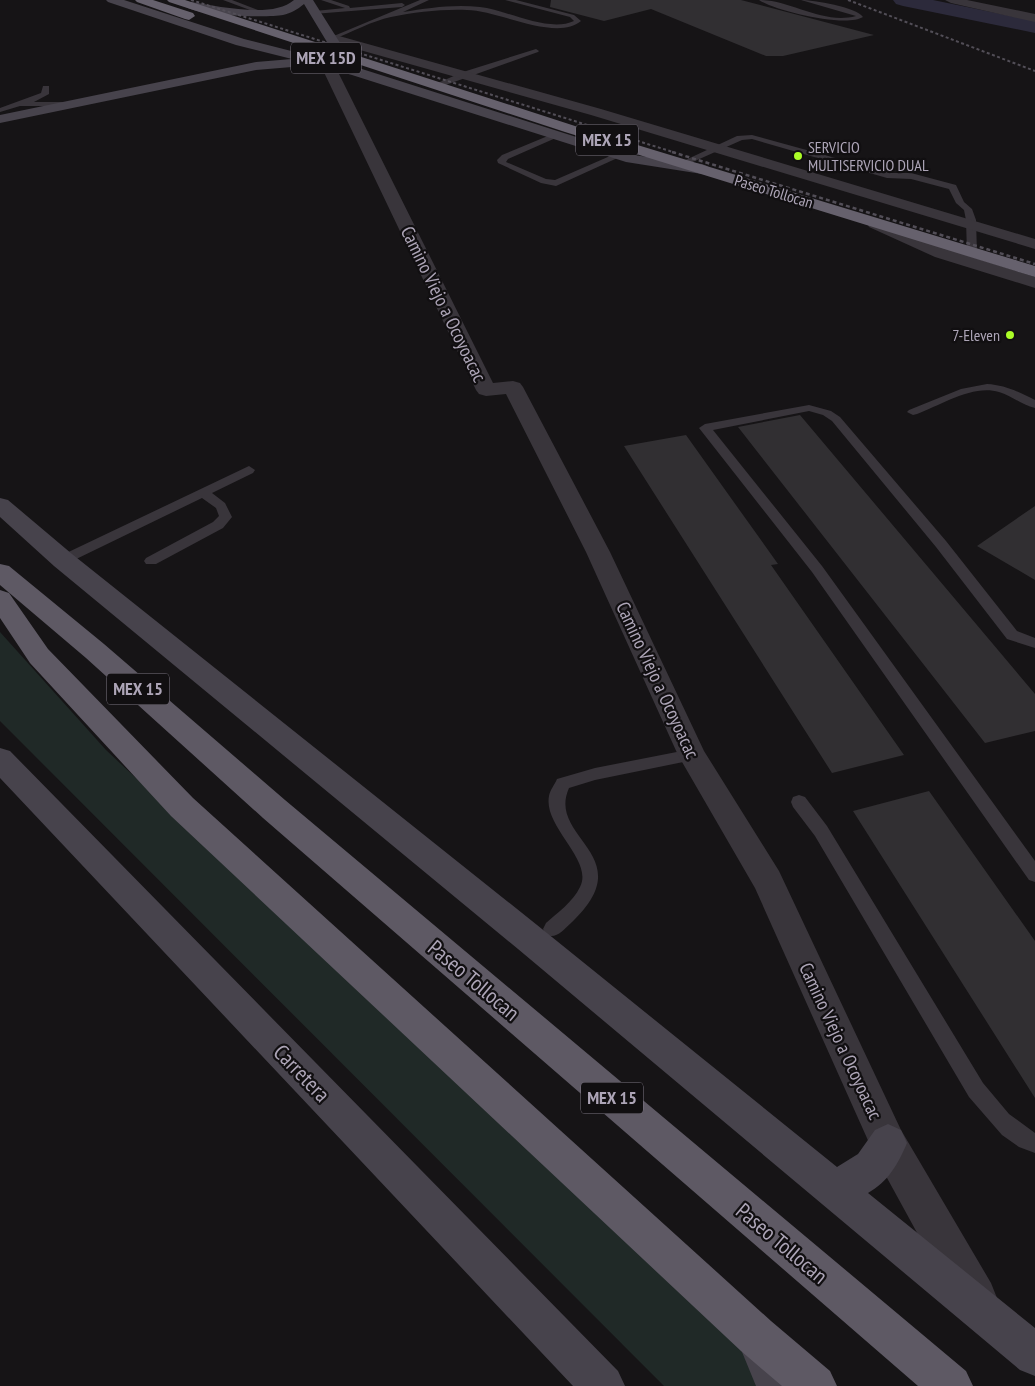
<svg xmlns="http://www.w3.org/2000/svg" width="1035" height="1386" font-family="'PT Sans Narrow',sans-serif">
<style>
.green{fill:#202927}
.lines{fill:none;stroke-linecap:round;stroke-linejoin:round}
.river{fill:#2c2a3b;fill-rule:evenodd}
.building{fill:#312f32}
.service{fill:#39353b;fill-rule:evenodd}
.minor{fill:#39353b;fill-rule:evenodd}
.tertiary{fill:#39353b;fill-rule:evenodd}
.secondary{fill:#47434c;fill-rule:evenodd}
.trunk{fill:#5e5964;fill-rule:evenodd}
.motorway{fill:#66616d;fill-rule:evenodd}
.rail-far1{stroke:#524e57;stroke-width:2;stroke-dasharray:3 2.5;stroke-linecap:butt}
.rail{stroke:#524e57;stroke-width:2.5;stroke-dasharray:4 3;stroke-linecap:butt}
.poi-dot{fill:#abfc27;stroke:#110f11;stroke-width:2}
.labels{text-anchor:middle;stroke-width:4.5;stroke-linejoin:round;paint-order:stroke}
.far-poi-label{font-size:16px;fill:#ada5b7;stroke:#110f11;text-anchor:start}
.far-street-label{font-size:16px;fill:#ada5b7;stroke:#110f11}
.shield{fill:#110f11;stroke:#7e7885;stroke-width:1}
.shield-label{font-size:18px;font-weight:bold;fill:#ada5b7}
.street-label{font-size:19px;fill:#ada5b7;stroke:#110f11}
.near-street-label{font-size:22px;fill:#ada5b7;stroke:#110f11}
</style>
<rect width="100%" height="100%" fill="#161416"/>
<path class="green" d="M0,632L106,750L216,853L798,1386H664L0,721Z"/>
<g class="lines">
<path class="river" d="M893,0H933L1035,21V33L903,6L896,4Z"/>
</g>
<path class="building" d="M551,0H741L874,35L783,56H766L651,9L604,21L550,7Z
M800,415L1035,694V731L985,743L738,427Z
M686,435L778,564L771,565L904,755L832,773L624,446Z
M1035,506V580L977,546Z
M929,791L1035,941V1098L853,811Z"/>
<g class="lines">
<path class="service" d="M223,0H232L266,13L261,14Z
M321,0H331L349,6L350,8L402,3L405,5L402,7L313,14L312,13L315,11L345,8Z
M420,0H429L403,12C428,8 454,4 480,7C507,10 548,33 574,21L570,17L505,0H516L574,15L581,21C556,42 498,10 467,10C442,9 415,12 391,17C372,21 352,32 334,39L329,38Z
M759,0C791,0 823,25 856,16L801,0C813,0 857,7 863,17C846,28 775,11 759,0Z
M536,49L539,51L538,52L440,87L433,85L463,72Z
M43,86H49V94L34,102H68L72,104L68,106H20L0,112V108L41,93Z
M555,133H558V137L508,159L506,162L546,179L555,180L617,153L624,155L556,186L541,183L498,163L497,160L502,155Z
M752,135L890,173H911L956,185L964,202L972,209L976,220L977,253L972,256L967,253L966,220L964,210L956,203L949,189L911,179L887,178L752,139L742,140L686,165L679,163L737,136Z
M987,384C1005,385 1019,392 1035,400V408C1022,405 1012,396 999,392C973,384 941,405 917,414L913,415L907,412L909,410L961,389Z
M809,405L831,411L840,417L946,541L1017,631L1035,638V648L1007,639L936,547L832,421L823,415L809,411L713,430L822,566L1035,861V882L1029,880L812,572L699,428L705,424Z
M249,466L255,470L253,473L212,493L225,503L232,517L223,528L156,564H146L144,561L146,558L213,522L219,516L216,508L202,498L68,563H58L56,560L58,557Z
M692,749L698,751L700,755L698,759L595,780L569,788C546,839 643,855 571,923C563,930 557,939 546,935L543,929L546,923C557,913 573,902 580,887C594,860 543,827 549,796C550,790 555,784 557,779L595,768Z
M799,795L805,797L827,826L983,1083L1009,1114L1035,1133V1153L1019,1147L1002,1135L969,1097L815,836L793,807L791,802L793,797Z"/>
<path class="minor" d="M945,0H967L1035,14V22L951,3Z
M332,34L601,109L1035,239V249L591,115L328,41L326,38Z
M328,62L335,66L493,383L513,381L520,383L523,387L610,552L704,751L779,871L901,1130L991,1283L997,1298L991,1313L976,1319L961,1313L875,1156L755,888L678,755L586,552L506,394L486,396L479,394L476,390L321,66Z"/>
<path class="tertiary" d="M875,218L947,249L1035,277V288L935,257L869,227L867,223L869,219Z"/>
<path class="secondary" d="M106,0H124L244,39L362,69L633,155L702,164L707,166L710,169L707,172L702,174L626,162L352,75L297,60L299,63L297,66L292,67L256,70L0,123V115L256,62L292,59L236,45L108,2Z
M294,0H313L347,54L346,57H336L304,4C297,10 291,13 283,15C267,18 195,16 185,6L191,2C218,6 273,19 294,0Z
M0,498L8,500L72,554L542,929L837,1167L858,1154L875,1130L888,1124L901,1130L907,1143C898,1164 888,1182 868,1193L1035,1328V1376L1020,1370L518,949L54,566L0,517Z
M0,748L10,751L618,1371L625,1386H573L0,778Z
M761,1326L776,1332L800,1386H756L740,1347L746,1332Z"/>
<path class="trunk" d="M0,564L9,566L104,644L285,800L966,1371L973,1386H918L263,818L86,658L0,585Z
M0,590L9,593L48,649L193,798L771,1321L830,1371L837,1386H782L741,1351L171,816L30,663L0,618Z"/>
<path class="motorway" d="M135,0H153L193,13L195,16L189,20L185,19L137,2Z
M167,0H185L575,126L1035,266V277L565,132L169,2Z"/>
<path class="rail-far1" d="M191,0L676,153
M848,0L1035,71"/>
<path class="rail" d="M672,152L1035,264"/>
</g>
<g class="poi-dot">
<circle cx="798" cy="156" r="5"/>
<circle cx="1010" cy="335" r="5"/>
</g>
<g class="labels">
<g class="far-poi-label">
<text x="808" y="153">SERVICIO<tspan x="808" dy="18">MULTISERVICIO DUAL</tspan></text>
<text x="1000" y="341" text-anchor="end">7-Eleven</text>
</g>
<g class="far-street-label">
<text transform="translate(774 191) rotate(17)" y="6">Paseo Tollocan</text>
</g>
<g class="shield">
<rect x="291" y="42.5" width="70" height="31" rx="4"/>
<rect x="576" y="124.5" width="62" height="31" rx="4"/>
<rect x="107" y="673.5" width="62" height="31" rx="4"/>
<rect x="581" y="1082.5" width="62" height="31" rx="4"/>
</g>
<g class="shield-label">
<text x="326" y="64">MEX 15D</text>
<text x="607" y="146">MEX 15</text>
<text x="138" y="695">MEX 15</text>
<text x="612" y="1104">MEX 15</text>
</g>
<g class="street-label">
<text transform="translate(444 304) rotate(64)" y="7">Camino Viejo a Ocoyoacac</text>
<text transform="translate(658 680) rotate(65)" y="7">Camino Viejo a Ocoyoacac</text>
<text transform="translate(841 1041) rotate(65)" y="7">Camino Viejo a Ocoyoacac</text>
</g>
<g class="near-street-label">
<text transform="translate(474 980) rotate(40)" y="8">Paseo Tollocan</text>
<text transform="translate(302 1073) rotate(46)" y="8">Carretera</text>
<text transform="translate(782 1243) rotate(40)" y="8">Paseo Tollocan</text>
</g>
</g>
</svg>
